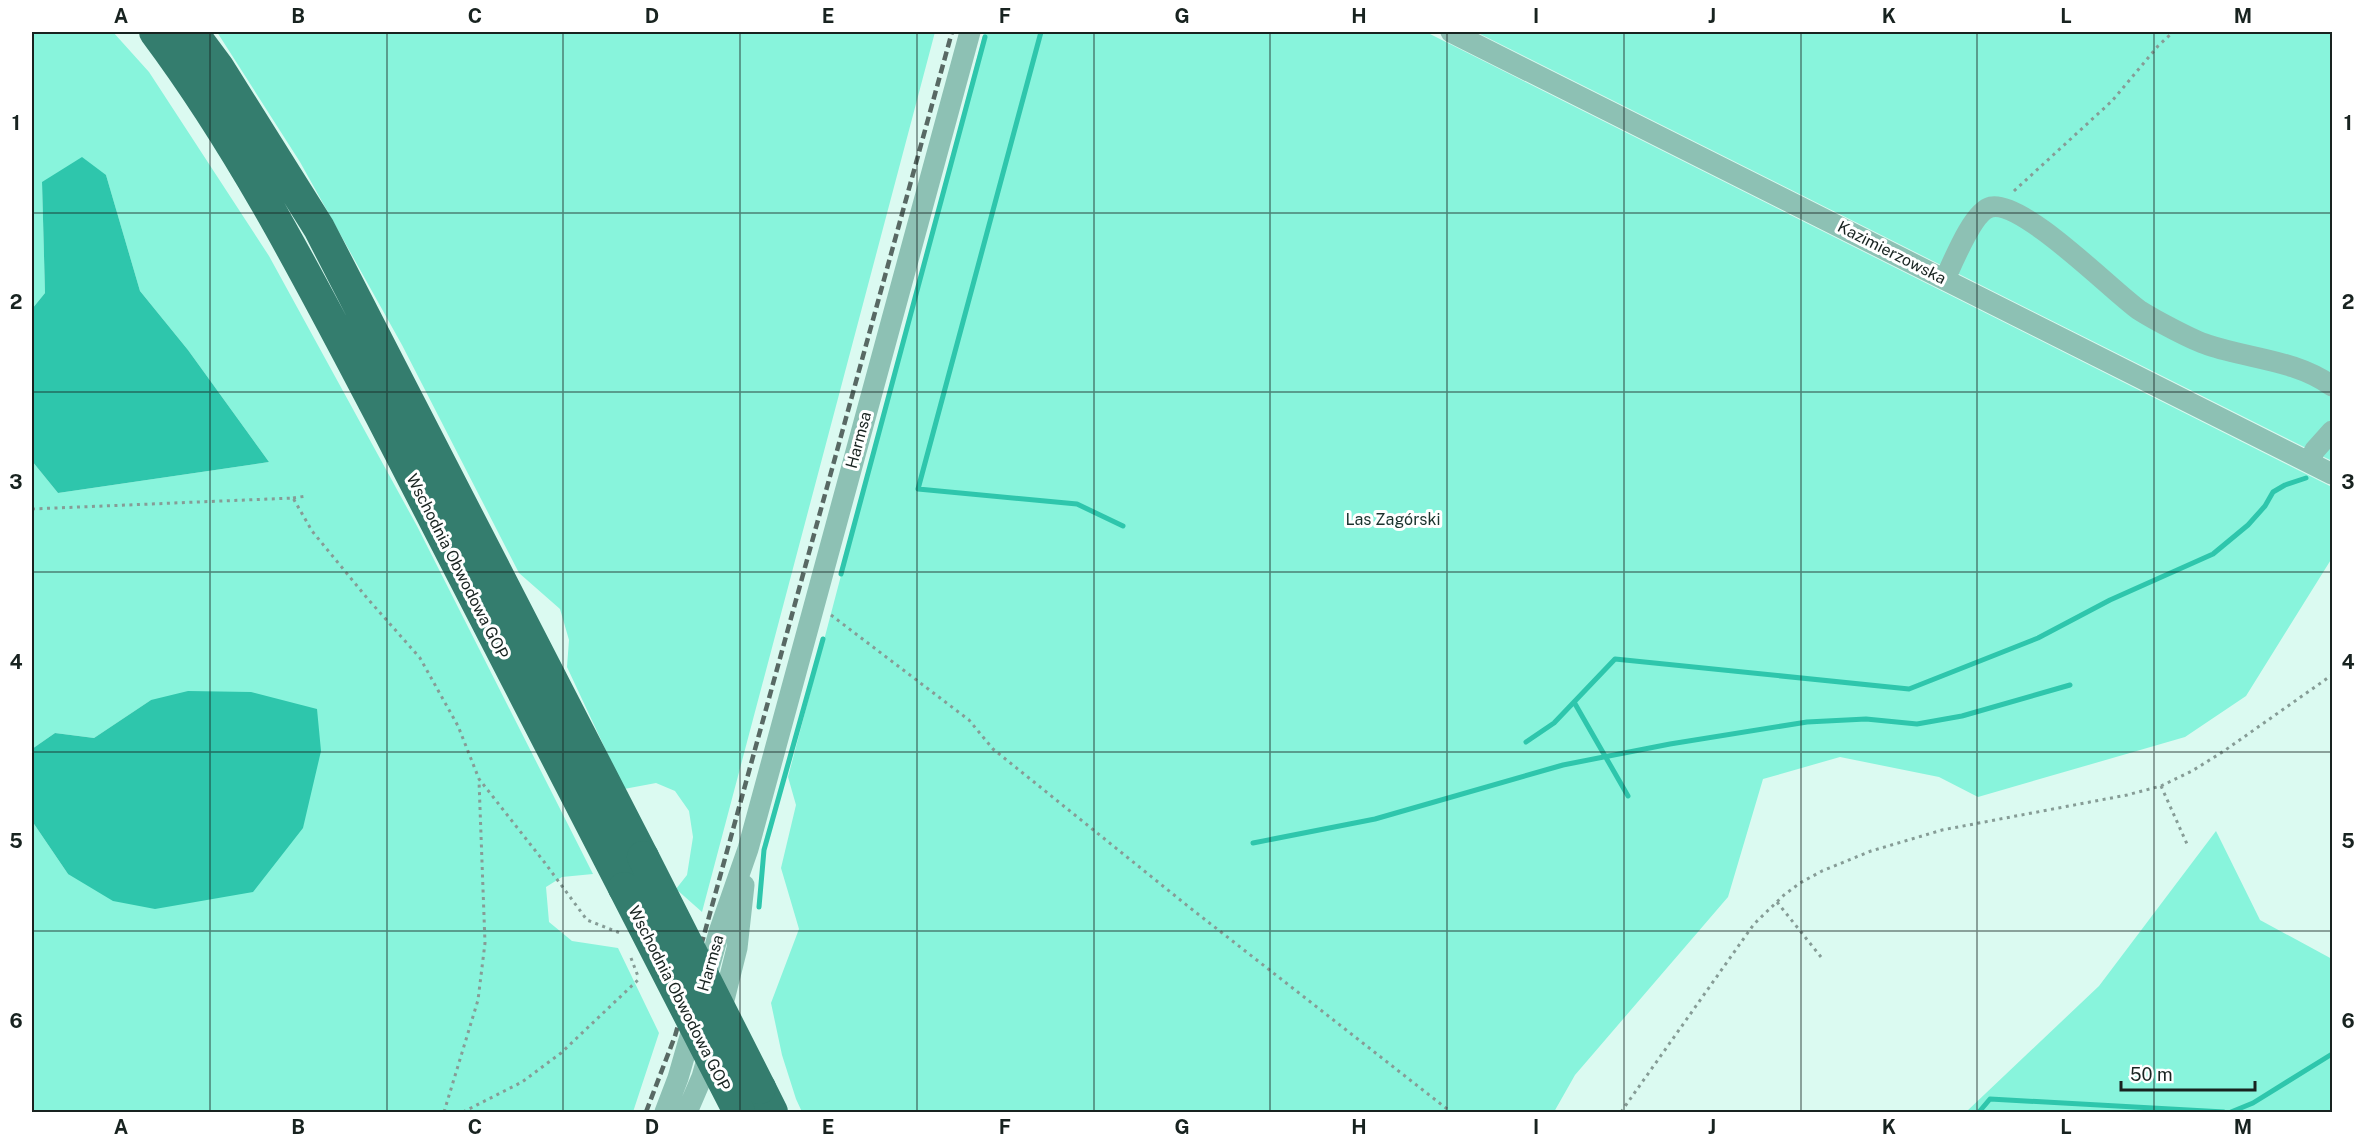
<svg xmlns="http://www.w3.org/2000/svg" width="2364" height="1144" font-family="'Public Sans',sans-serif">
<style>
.green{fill:#88f4dc}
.water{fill:#2ec6ac}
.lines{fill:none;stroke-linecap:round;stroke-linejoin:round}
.stream{stroke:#2ec6ac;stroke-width:5}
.path{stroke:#869c96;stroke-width:3;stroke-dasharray:3 4.5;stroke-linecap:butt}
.minor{stroke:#8dc1b4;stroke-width:21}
.highway{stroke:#347d6e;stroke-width:32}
.rail{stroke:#586964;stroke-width:4.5;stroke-dasharray:9 4.5;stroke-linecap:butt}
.highway-bridge{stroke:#347d6e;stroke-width:32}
.grid{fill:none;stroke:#182320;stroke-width:1.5;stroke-opacity:0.55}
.labels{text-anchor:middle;stroke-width:6;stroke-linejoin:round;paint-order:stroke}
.street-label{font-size:16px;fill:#182320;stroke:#fff}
.park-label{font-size:16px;fill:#1a322d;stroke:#fff}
.neatline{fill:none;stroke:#182320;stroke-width:2}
.grid-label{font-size:20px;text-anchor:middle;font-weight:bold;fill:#182320}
</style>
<rect width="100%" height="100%" fill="#dbfaf1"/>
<path class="green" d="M32,32H113L149,72L269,256L417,526L593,874L562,877L546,887L549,922L572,941L618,948L659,1033L633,1112H32V821L68,874L151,700L94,738L55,733L32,749V461L58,493L269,462L188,350L140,291L106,175L42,182L45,293L32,309Z
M217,32H935L702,912L676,889L687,875L693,837L689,811L675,791L656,783L624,789L567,667L569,640L560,609L519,573L402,345L300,162Z
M984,32H1426L2332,487V558L2246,696L2185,737L1978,797L1939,777L1840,757L1763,779L1728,897L1575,1075L1554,1112H802L796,1099L782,1055L771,1003L799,929L781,868L796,805L788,777Z
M1476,32H2332V461Z
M2216,831L2260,920L2332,959V1112H1966L2099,986Z"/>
<path class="water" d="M82,157L106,175L140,291L188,350L269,462L58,493L32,461V309L45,293L42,182Z
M188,691L251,692L317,709L321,751L303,828L253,892L155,909L113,901L68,874L32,821V749L55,733L94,738L151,700Z"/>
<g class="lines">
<path class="stream" d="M1041,32L918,489L1077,504L1123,526
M841,574L985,37
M1574,702L1628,796
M1526,742L1554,723L1615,659L1909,689L2038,638L2110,600L2213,554L2248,525L2265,506L2273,492L2285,485L2306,478
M1253,843L1375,819L1563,765L1670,744L1807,722L1866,719L1917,724L1962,716L2070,685
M759,907L764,850L823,639
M1979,1112L1990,1099L2224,1112
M2231,1112L2253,1103L2332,1054"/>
<path class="path" d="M2014,191L2112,101L2158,46L2173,32
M293,498L306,496
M32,509L293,498L312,531L367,598L420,658L458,726L479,779L545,863L587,920L620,933
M831,615L969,720L993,749L1189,907L1451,1112
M2161,786L2187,844
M1777,902L1821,957
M631,958L639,979
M444,1112L478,1000L485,943L479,781
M463,1112L522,1082L561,1053L639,979
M1621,1112L1754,924L1784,895L1800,883L1822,871L1871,851L1942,830L2127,795L2161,786L2192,771L2224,751L2332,675"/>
<path class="minor" d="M1451,32L2332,474
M1945,279C1953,262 1973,211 1991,207C2023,200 2111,290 2139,310C2153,319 2192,340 2208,345C2250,359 2296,360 2332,386
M2309,462L2315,450L2332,431
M704,986L719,932L748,849L970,32
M720,1016L737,948L744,885
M665,1112L678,1078L695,1019
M687,1112L702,1077L710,1049"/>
<path class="highway" d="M155,32C244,151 312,285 381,416C463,573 543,731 624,888
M192,32L218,67L319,228L643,857
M760,1088L772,1112"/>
<path class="rail" d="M646,1112L675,1036L704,935L952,32"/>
<path class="highway-bridge" d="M643,857L760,1088
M624,888L739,1112"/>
</g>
<path class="grid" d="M210,32V1112M387,32V1112M563,32V1112M740,32V1112M917,32V1112M1094,32V1112M1270,32V1112M1447,32V1112M1624,32V1112M1801,32V1112M1977,32V1112M2154,32V1112M32,213H2332M32,392H2332M32,572H2332M32,752H2332M32,931H2332"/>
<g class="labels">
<g class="street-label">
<text transform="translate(1892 252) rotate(27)" y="6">Kazimierzowska</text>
<text transform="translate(858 440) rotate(-75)" y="6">Harmsa</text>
<text transform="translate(458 566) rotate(63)" y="6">Wschodnia Obwodowa GOP</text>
<text transform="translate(710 963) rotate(-74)" y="6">Harmsa</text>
<text transform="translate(680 998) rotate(63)" y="6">Wschodnia Obwodowa GOP</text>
</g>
<g class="park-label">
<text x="1393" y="525">Las Zagórski</text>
</g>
</g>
<rect width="2364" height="1144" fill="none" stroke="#ffffff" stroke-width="66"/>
<path d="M2121 1081v9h134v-9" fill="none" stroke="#182320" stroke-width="3"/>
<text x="2130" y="1081" font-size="18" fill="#182320" stroke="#ffffff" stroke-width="4.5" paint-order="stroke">50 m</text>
<rect x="33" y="33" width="2298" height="1078" class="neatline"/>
<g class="grid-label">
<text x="121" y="23">A</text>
<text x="298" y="23">B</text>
<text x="475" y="23">C</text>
<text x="652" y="23">D</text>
<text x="828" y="23">E</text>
<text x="1005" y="23">F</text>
<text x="1182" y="23">G</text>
<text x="1359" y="23">H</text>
<text x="1536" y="23">I</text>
<text x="1712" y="23">J</text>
<text x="1889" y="23">K</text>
<text x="2066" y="23">L</text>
<text x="2243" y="23">M</text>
<text x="16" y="130">1</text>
<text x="2348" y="130">1</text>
<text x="16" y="309">2</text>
<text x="2348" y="309">2</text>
<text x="16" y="489">3</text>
<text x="2348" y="489">3</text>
<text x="16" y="669">4</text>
<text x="2348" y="669">4</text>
<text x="16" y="848">5</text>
<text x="2348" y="848">5</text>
<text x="16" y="1028">6</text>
<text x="2348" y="1028">6</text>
<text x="121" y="1134">A</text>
<text x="298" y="1134">B</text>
<text x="475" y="1134">C</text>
<text x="652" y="1134">D</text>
<text x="828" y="1134">E</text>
<text x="1005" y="1134">F</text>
<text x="1182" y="1134">G</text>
<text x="1359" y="1134">H</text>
<text x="1536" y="1134">I</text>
<text x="1712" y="1134">J</text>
<text x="1889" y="1134">K</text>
<text x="2066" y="1134">L</text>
<text x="2243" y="1134">M</text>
</g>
</svg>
